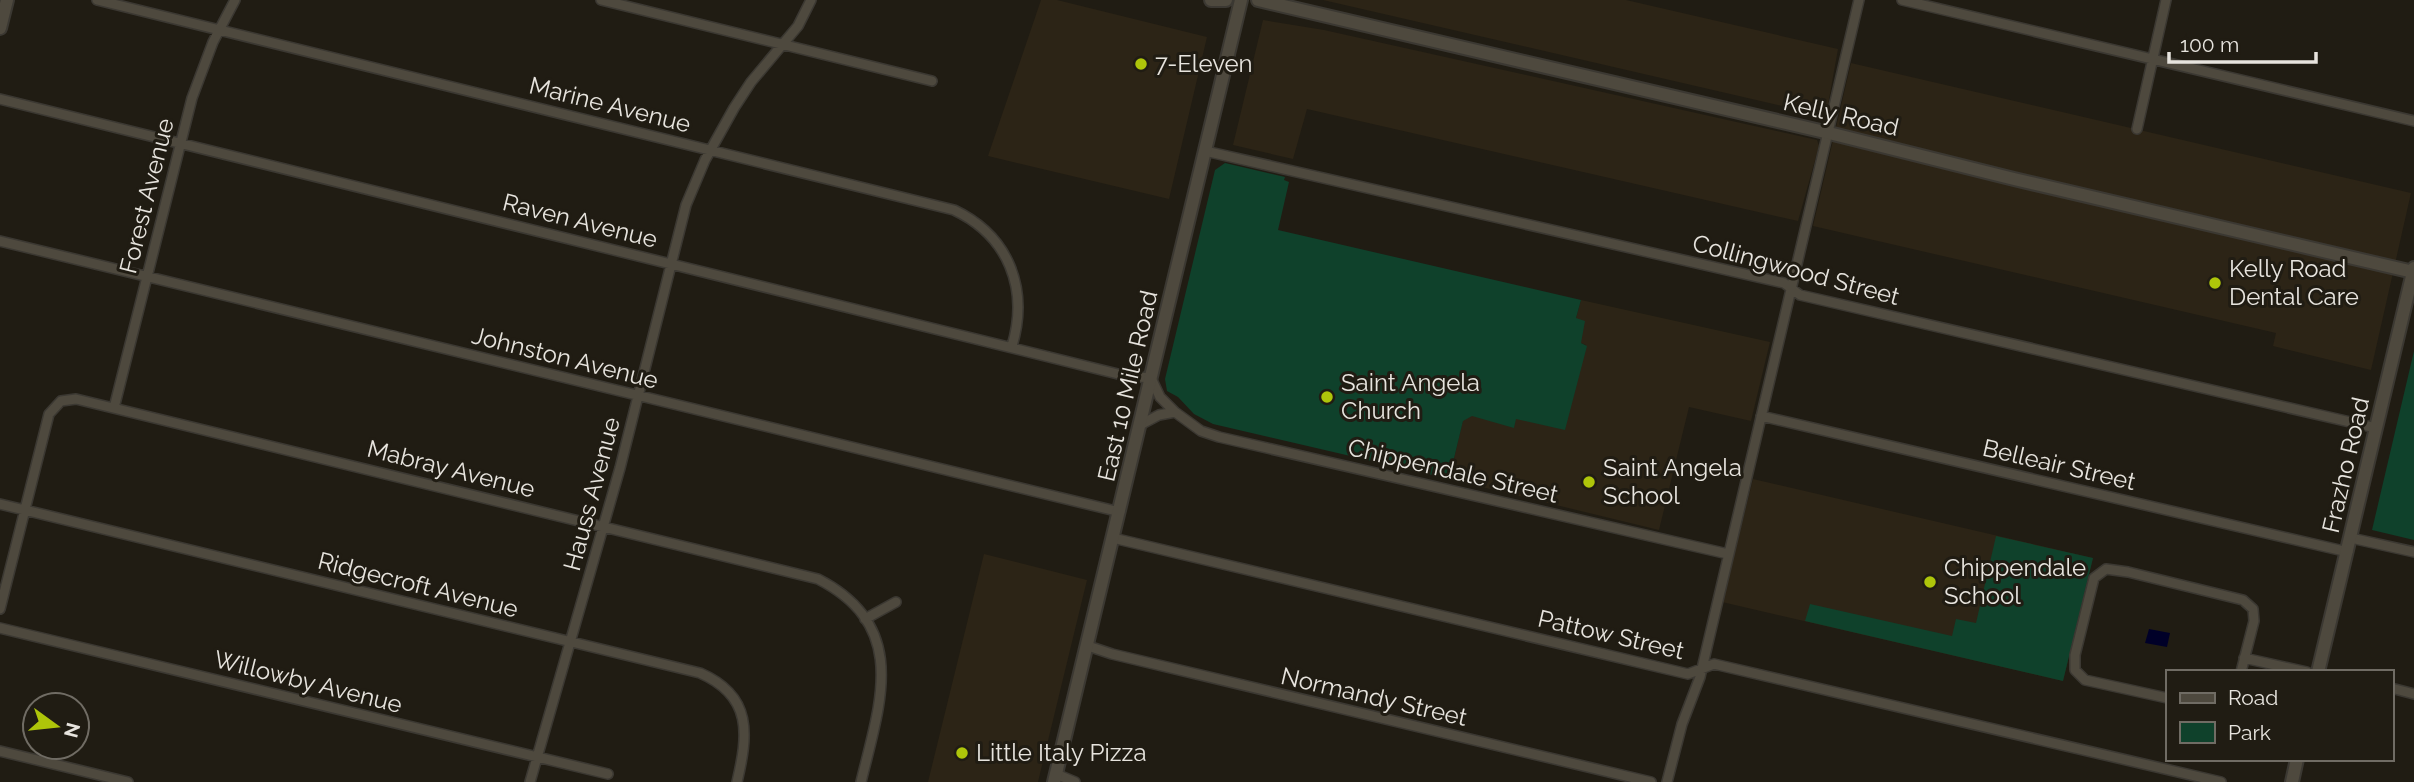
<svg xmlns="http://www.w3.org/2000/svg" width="2414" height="782" font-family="Raleway,sans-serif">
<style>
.built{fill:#2c2416}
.green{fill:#0f412b}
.water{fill:#000028}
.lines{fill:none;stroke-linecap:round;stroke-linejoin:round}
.street-casing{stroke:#3b3832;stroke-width:12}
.secondary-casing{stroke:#3b3832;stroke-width:16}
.street{stroke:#4e493e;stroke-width:9}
.secondary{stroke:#4e493e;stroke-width:12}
.poi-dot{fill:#aec50a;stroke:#201c13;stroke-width:2.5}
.labels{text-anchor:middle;stroke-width:6;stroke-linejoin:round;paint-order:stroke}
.poi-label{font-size:24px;fill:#e7e4de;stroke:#201c13;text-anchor:start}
.street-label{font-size:24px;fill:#e7e4de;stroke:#201c13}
</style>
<rect width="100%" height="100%" fill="#201c13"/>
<path class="built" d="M1041,0H1057L1207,37L1169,199L988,156Z
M1323,0H1626L1838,49L1826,116Z
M1263,20L1324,30L1817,140L1819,146L1798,221L1307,109L1293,159L1233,145Z
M1851,63L2411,193L2371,370L2273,346L2276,333L1813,226Z
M1581,300L1770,342L1751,421L1689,407L1659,530L1449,479L1463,420L1472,415L1514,427L1515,419L1586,345L1581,343L1576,318Z
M1753,479L2093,558L2063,681L1722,602Z
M984,554L1087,580L1038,782H928Z"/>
<path class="green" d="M1225,163L1285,177L1284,180L1289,182L1278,230L1581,300L1576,318L1585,321L1581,343L1587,346L1565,430L1516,419L1514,428L1472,416L1463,421L1449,479L1213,424L1194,414L1178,397L1167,391L1165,379L1215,170Z
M2414,351V540L2372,530Z
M1996,536L2093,558L2063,681L1805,621L1810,604L1952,636L1956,619L1976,623Z"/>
<path class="water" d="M2149,629L2170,633L2167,647L2145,643Z"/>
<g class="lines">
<defs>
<path id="street" d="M97,0L954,210C1009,236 1029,289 1012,346
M601,0L932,81
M1902,0L2414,121
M0,99L1126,376L1151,378L1160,397L1175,412L1159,415L1140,425
M2137,129L2166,0
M1205,151L1784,283L1800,295L2376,428
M0,241L1120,512
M114,408L192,98L213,42L235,0
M1175,412L1201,431L1219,437L1728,554
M1761,416L2348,552
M0,504L700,673C753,696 748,735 737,782
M1113,538L1688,674L1714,664L2221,782
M2351,538L2414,552
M0,609L49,414L61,401L76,399L818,579C910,626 880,703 861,782
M865,619L896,602
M0,628L608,774
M1088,646L1112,654L1651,782
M2244,658L2307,672
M2391,688L2414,694
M2167,698L2085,680L2075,670V655L2094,578L2106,569L2128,572L2243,600L2253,609L2254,621L2241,672
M0,751L128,782
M1056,774L1075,782
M530,782L620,468L686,205L705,160L734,108L751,82L798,26L811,0
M1667,782L1682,724L1700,677L1859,0"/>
<path id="secondary" d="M1211,0H1226
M1258,0L1829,133L2014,179L2413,272
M0,28L7,0
M2318,672L2414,268
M1054,782L1241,0
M2292,782L2297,759"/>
</defs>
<use href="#street" class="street-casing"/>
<use href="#secondary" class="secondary-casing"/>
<use href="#street" class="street"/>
<use href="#secondary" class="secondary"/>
</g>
<g class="poi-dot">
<circle cx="1141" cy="64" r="7"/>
<circle cx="2215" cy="283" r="7"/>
<circle cx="1327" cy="397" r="7"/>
<circle cx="1589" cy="482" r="7"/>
<circle cx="1930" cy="582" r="7"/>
<circle cx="962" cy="753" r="7"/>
</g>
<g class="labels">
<g class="poi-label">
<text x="1155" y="72">7-Eleven</text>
<text x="2229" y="277">Kelly Road<tspan x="2229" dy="28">Dental Care</tspan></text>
<text x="1341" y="391">Saint Angela<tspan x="1341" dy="28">Church</tspan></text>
<text x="1603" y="476">Saint Angela<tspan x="1603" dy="28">School</tspan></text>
<text x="1944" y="576">Chippendale<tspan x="1944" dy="28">School</tspan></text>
<text x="976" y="761">Little Italy Pizza</text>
</g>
<g class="street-label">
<text transform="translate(610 105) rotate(14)" y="8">Marine Avenue</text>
<text transform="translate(1841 115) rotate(13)" y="8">Kelly Road</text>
<text transform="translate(147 196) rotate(-76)" y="8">Forest Avenue</text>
<text transform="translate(580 221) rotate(14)" y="8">Raven Avenue</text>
<text transform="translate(1796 270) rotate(15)" y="8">Collingwood Street</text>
<text transform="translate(565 358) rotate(14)" y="8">Johnston Avenue</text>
<text transform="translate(1128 386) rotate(-77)" y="8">East 10 Mile Road</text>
<text transform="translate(2059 465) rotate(13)" y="8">Belleair Street</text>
<text transform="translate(2346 465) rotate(-77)" y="8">Frazho Road</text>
<text transform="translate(451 469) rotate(14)" y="8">Mabray Avenue</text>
<text transform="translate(1453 471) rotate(13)" y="8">Chippendale Street</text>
<text transform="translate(592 494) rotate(-75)" y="8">Hauss Avenue</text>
<text transform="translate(418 585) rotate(14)" y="8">Ridgecroft Avenue</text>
<text transform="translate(1611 635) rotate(13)" y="8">Pattow Street</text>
<text transform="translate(308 682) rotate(14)" y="8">Willowby Avenue</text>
<text transform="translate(1374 697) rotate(13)" y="8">Normandy Street</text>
</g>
</g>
<rect x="2166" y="670" width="228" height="91" fill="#201c13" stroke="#706c64" stroke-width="2"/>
<rect x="2180" y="693" width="35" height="10" fill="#4e493e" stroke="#706c64" stroke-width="2"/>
<text x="2228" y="705" font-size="21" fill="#e7e4de">Road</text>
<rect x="2180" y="722" width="35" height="21" fill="#0f412b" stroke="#706c64" stroke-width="2"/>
<text x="2228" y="740" font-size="21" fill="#e7e4de">Park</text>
<g transform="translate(56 726) rotate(105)"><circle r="33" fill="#201c13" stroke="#706c64" stroke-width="2"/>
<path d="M0-5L12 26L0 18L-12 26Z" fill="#aec50a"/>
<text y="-10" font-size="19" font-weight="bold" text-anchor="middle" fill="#e7e4de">N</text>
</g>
<path d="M2169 52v10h147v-10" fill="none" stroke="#e7e4de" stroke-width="3.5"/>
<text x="2180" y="52" font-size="21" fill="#e7e4de" stroke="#201c13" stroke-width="5" paint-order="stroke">100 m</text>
</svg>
